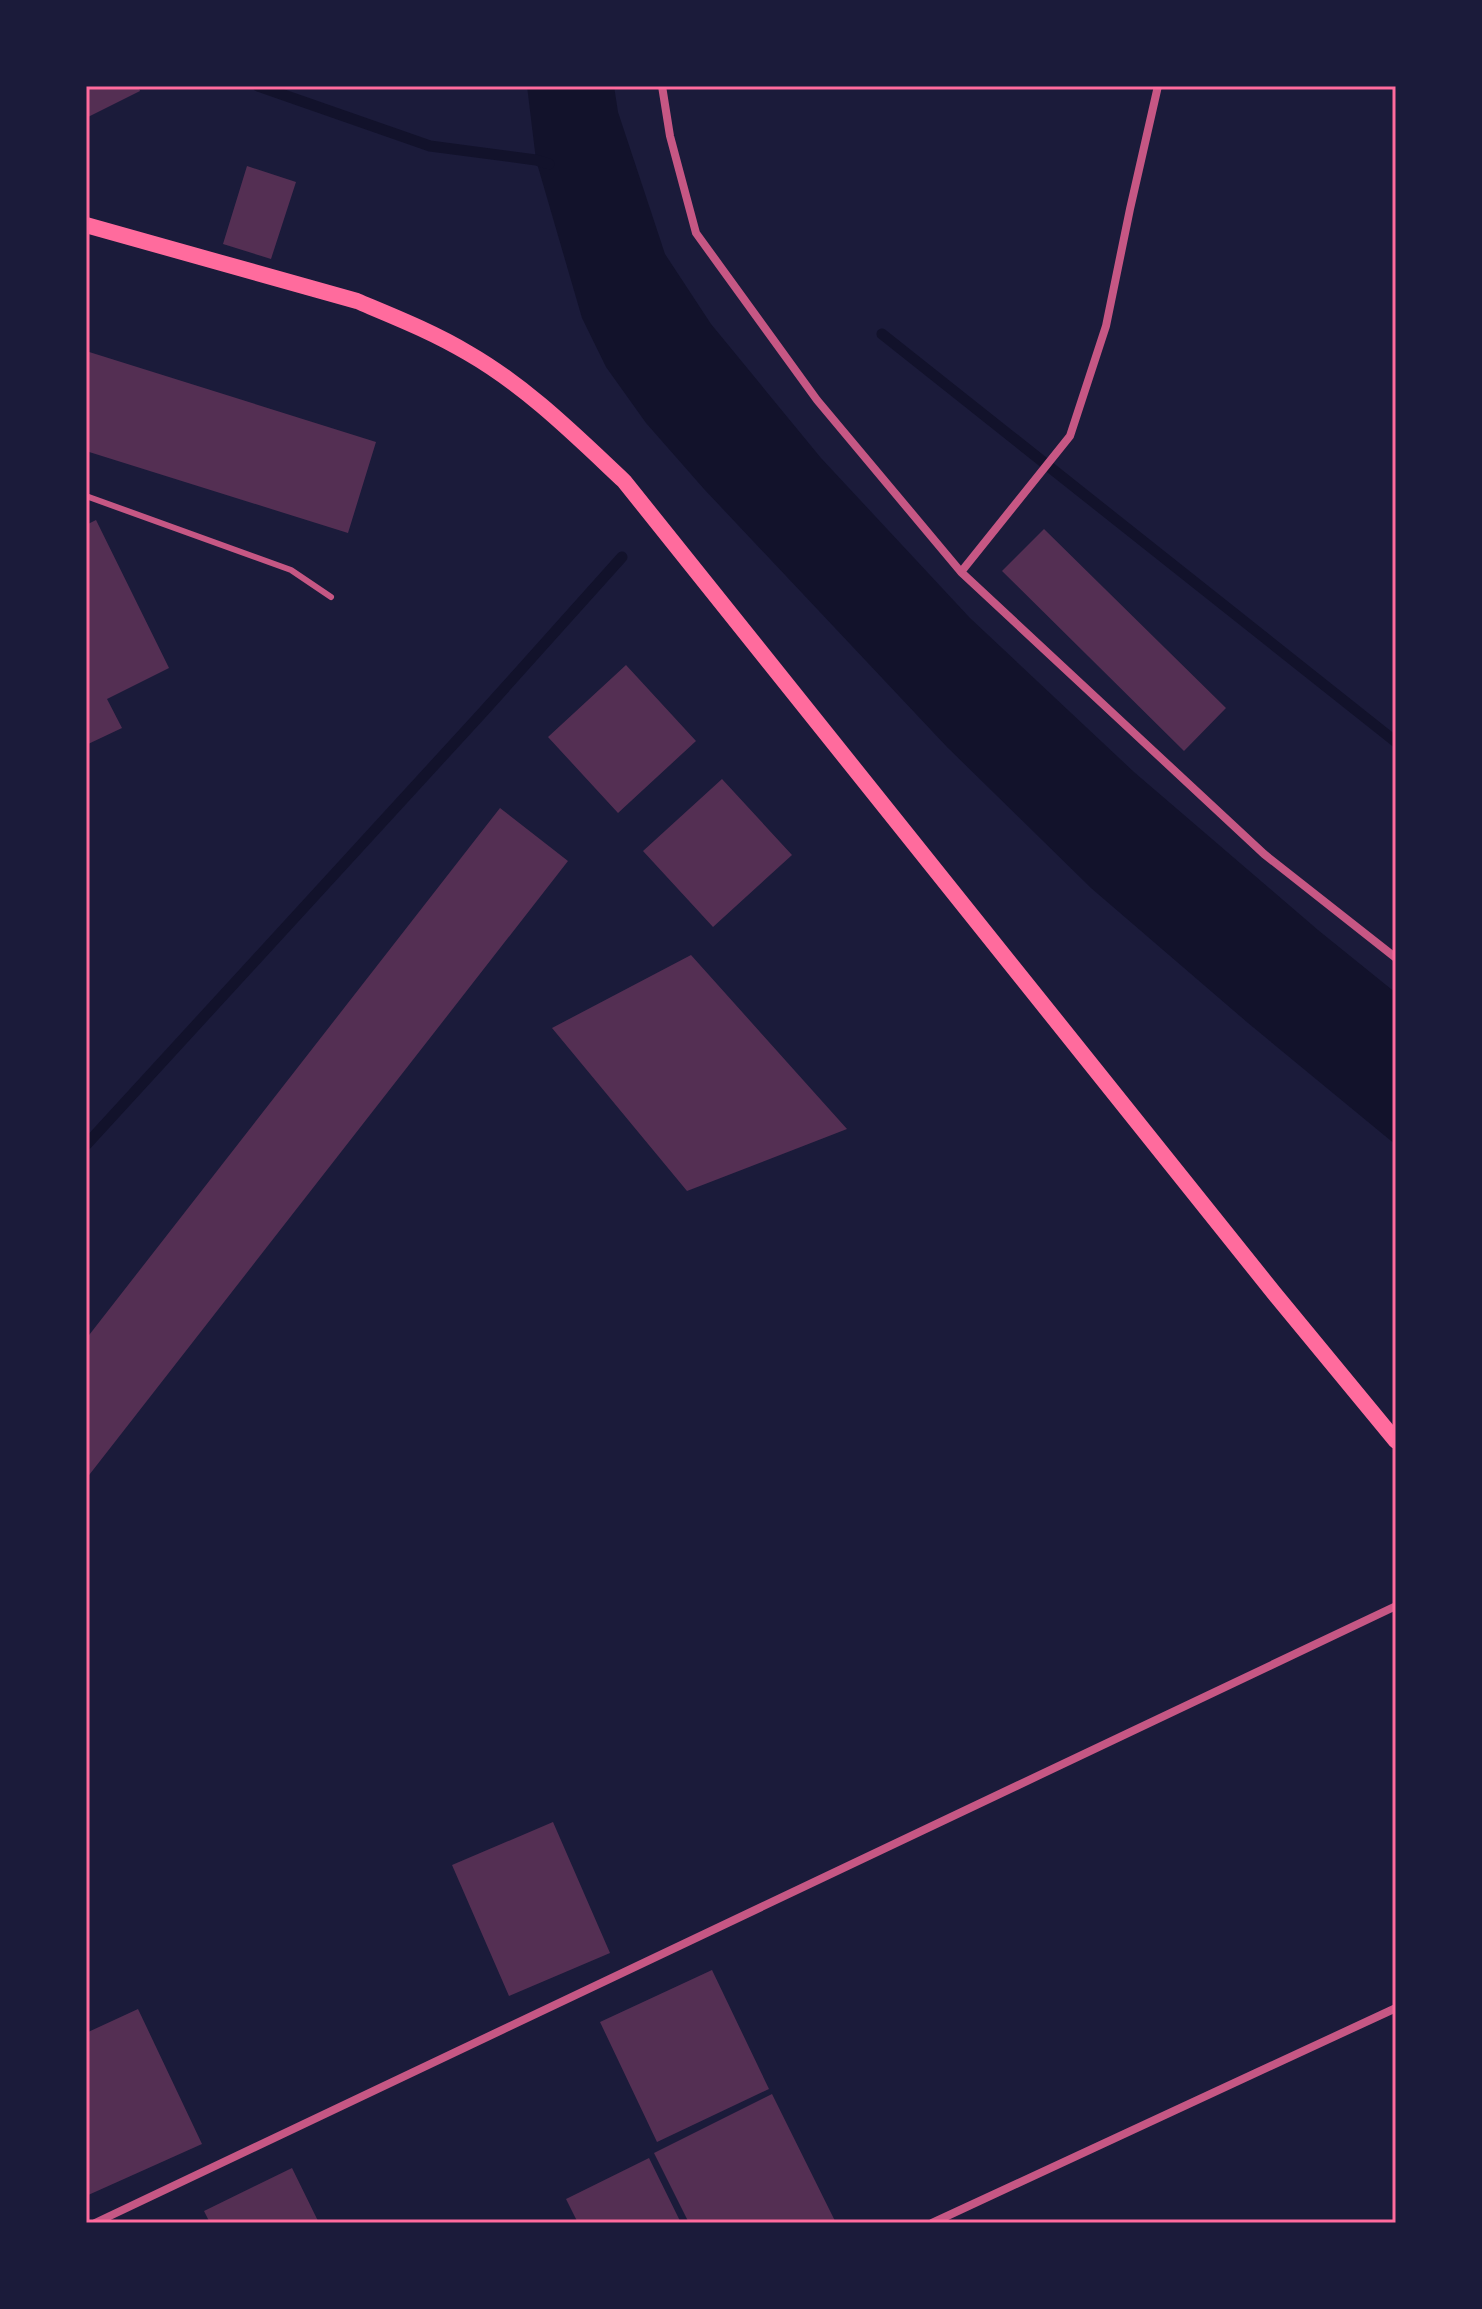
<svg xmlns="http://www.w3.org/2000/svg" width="1482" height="2309" font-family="'Open Sans',sans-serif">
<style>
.water{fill:#12122b}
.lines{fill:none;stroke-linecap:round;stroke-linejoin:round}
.stream{stroke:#12122b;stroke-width:11}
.building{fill:#542f53}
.service{stroke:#c65784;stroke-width:6}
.minor{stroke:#c65784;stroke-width:8}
.secondary{stroke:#ff6b9d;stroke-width:16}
.neatline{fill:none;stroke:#ff6b9d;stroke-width:3}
</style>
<rect width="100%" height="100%" fill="#1b1b3a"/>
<path class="water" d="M527,86H614L618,112L665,254L711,324L821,458L970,618L1134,772L1318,930L1396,993V1145L1248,1023L1091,888L947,747L704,489L646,423L606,367L582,318L536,160Z"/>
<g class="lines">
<path class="stream" d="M258,86L430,146L536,160L549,164
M882,334L1396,742
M86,1145L483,712L622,557"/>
</g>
<path class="building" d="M86,86H138L140,91L86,118Z
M247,166L296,182L271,259L223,244Z
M86,351L376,442L348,533L86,451Z
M96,520L169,668L107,699L122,728L86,745V525Z
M1044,529L1226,708L1184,751L1002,571Z
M626,665L696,741L618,813L548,737Z
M722,779L792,855L713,927L643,851Z
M500,808L568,861L86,1479V1339Z
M691,955L847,1129L687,1191L552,1028Z
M553,1822L610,1953L509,1996L452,1865Z
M712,1970L769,2089L657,2142L600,2022Z
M138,2009L202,2144L86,2196V2033Z
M772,2094L836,2223H689L654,2153Z
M649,2158L681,2223H578L566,2199Z
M292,2168L319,2223H210L204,2211Z"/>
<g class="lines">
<path class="service" d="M86,496L291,570L331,597"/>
<path class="minor" d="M662,86L670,136L696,233L817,400L961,572L1264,854L1396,958
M961,572L1070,436L1106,326L1130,209L1158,86
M95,2223L1396,1606
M932,2223L1396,2008"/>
<path class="secondary" d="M86,225L357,301C395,317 433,332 468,353C527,387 575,435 624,481L1274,1293L1396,1441"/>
</g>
<rect width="1482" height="2309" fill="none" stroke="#1b1b3a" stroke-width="176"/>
<rect x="88" y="88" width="1306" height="2133" class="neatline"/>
</svg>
